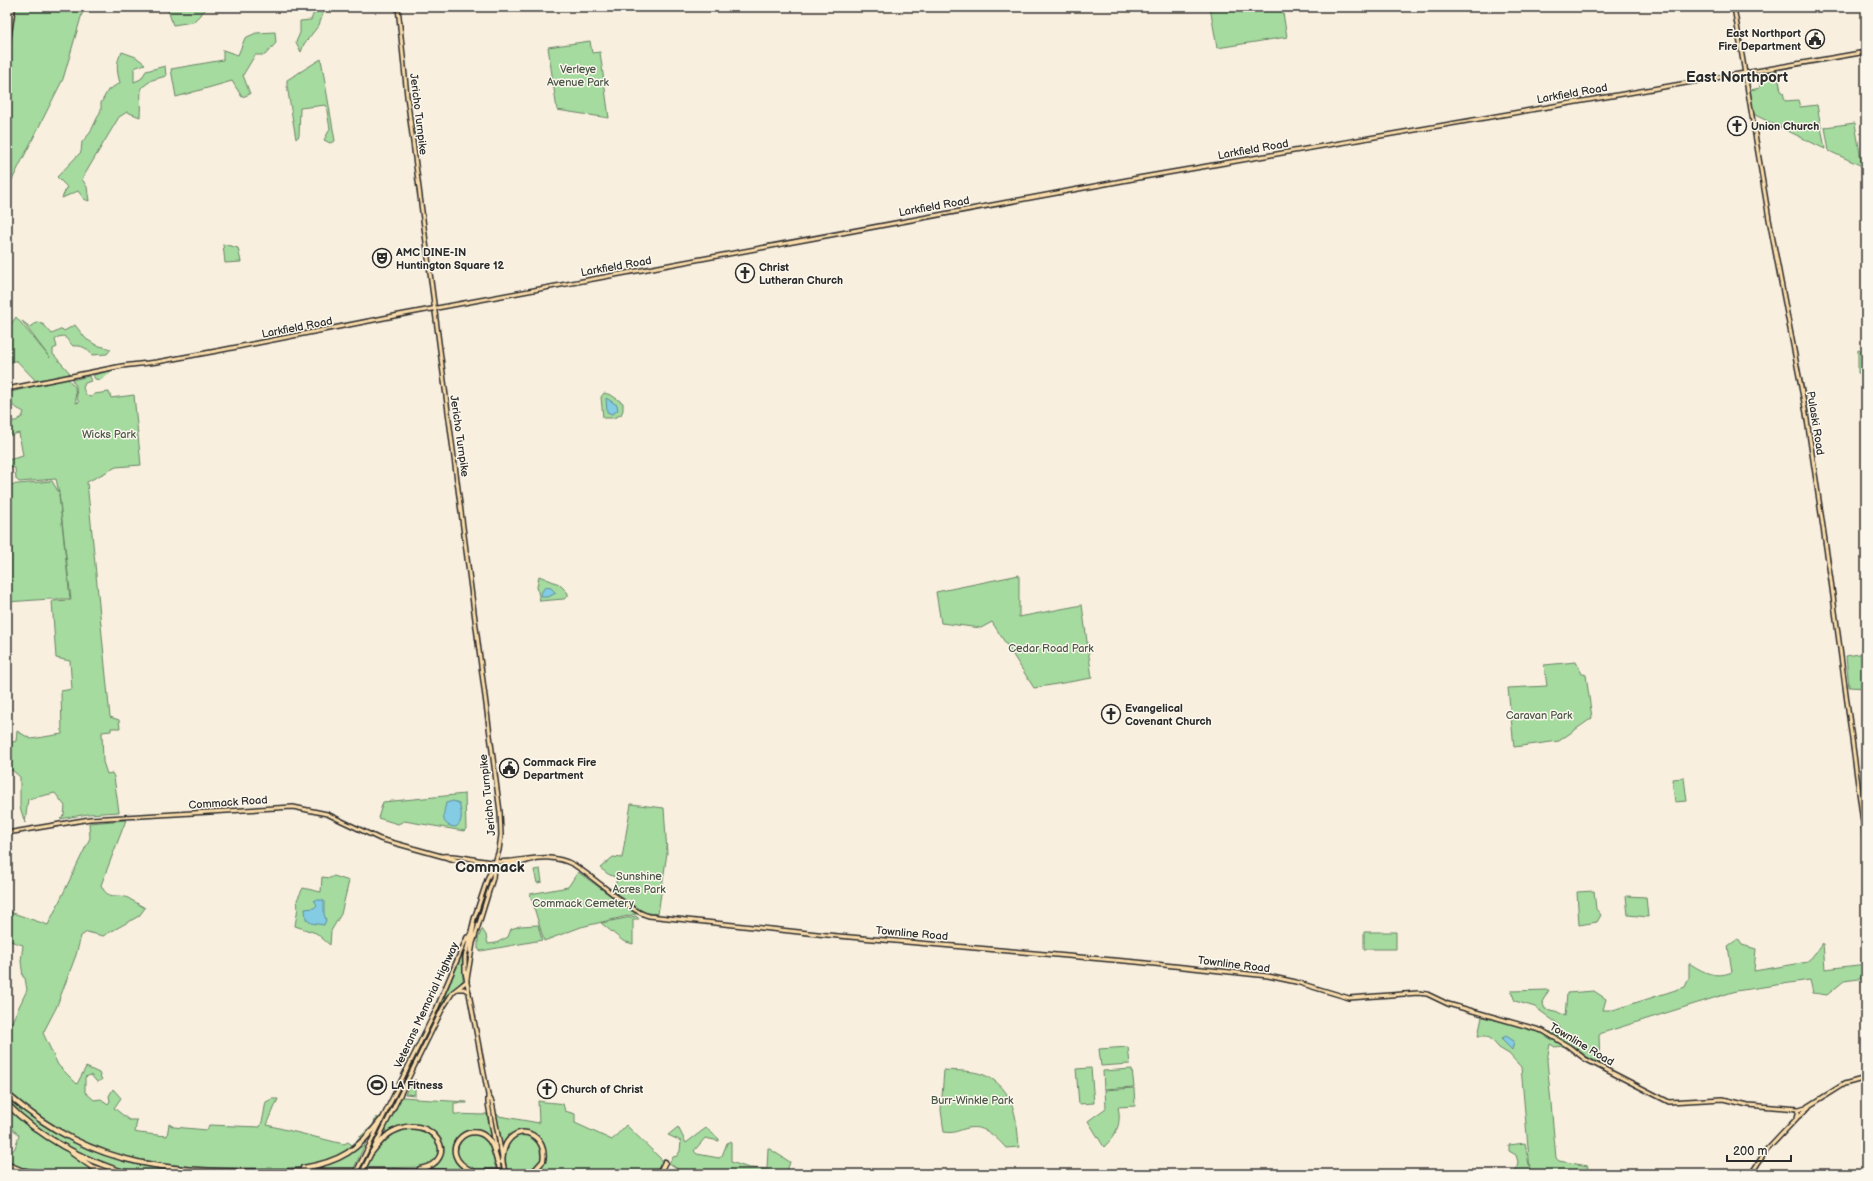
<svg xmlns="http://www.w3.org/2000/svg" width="1873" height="1181" font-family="'Balsamiq Sans',sans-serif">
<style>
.green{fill:#a5db9f;stroke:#688365}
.water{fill:#83cce4;stroke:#608c9a}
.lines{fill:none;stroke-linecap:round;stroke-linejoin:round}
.major-casing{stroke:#2b2b2b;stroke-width:6}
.highway-casing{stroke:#2b2b2b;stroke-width:7}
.major{stroke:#fbddab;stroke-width:3}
.highway{stroke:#fbddab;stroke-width:4}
.major-bridge-casing{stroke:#2b2b2b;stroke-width:6;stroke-linecap:butt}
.highway-bridge-casing{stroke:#2b2b2b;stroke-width:7;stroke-linecap:butt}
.major-bridge{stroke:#fbddab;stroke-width:3}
.highway-bridge{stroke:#fbddab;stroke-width:4}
.labels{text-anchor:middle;stroke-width:3;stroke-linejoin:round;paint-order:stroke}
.poi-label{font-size:11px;font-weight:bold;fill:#2b2b2b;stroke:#fbf7ec;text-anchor:start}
.park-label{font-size:11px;fill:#4a5748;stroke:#fbf7ec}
.street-label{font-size:11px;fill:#2b2b2b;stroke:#fbf7ec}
.district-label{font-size:15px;font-weight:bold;fill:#2b2b2b;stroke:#fbf7ec}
</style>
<rect width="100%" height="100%" fill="#f9efde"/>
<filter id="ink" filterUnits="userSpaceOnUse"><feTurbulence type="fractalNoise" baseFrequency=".025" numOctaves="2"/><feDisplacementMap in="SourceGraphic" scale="8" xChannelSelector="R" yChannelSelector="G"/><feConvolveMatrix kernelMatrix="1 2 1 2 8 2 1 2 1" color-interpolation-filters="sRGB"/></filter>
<g filter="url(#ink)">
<path class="green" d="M16,7H84L63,79L7,190V54Z
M167,7H208L193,22L173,25Z
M316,7L324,11L319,25L304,44L301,52L296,42L300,33V21L311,20Z
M1210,7H1282L1287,37L1217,48Z
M275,32L276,43L265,55H255L243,75L250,94L242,97L232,81L176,97L171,69L223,60V50L238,55L245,38L256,33Z
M590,41L592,53L600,52L609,118L557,110L548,47Z
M122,52L136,57L145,64L134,68V82L141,79L146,71L165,66L166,76L152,80L141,88L140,117L127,112L119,117L82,179L87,187L89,201L84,199L78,191L62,198L67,187L57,177L81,152L82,142L90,133L101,110V103L108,90L120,83C117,72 115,62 122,52Z
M321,59L335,141L330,143L324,140L330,129L326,105L300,108L299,136L296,139L287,86V80Z
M1777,70L1781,91L1783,92L1785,101L1798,100L1800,107L1817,105L1825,149L1753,114L1750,90L1760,88L1758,74Z
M1855,123L1862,166L1829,151L1825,127Z
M223,244L238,248L241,262L225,263Z
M16,317L50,358L22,321L30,327L38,322L44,325L52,334L62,329L64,331L75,325L86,339L96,345L111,349L107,354L92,355C87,348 82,345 73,346L64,336L58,337L55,340L57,347L53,349V354L70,373L65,376L36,381L17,361H13L7,365V360L11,353L7,349V330Z
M1858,350L1866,353V375L1858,373Z
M114,370L100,380L95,379L93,375Z
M89,376L91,381L85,383L83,388C85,393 86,397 92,397L94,394L109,392L111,398L134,395L141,465L116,467L87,482L110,717L119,720L120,728H111V731L102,732L103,762L107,774L112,773L114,777L119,812L88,814L60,819L64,815L65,806L55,793L28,799L25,823L20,807V777L12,770L7,772V744L16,741L17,731L31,739L62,734L61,691L72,689L70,661L56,658L52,601L71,600L59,494L70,599H50L7,602V485L52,481L59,493L56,479L19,482L16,479L15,468L10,467L8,460L23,456L19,433L8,436L7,421H16L22,417L24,412C15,407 7,405 7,393L67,378L75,387L76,403L79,402L77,399L76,386L72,380Z
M604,393L611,395L623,403V410L621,415L613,418H603L601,397Z
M1019,575V617L1082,605L1092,678L1034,688L992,622L981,628L941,623L936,592Z
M539,576L559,584L568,593V596L564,599L540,601L537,587Z
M1866,653V688L1849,687L1846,656Z
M1576,662L1581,672L1586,675L1592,718L1559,741L1514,747L1508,688L1547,686L1544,665Z
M1684,778L1687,801L1675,802L1672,779Z
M465,794L466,829L464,831L404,821L398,824L378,818L383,802Z
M631,804L664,808L667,853L658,914C637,914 629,904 614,892L617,878L608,874L600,868L613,857L622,858Z
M126,820L101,885C108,901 116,893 128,898C134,901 139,905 145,908L139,916L103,936L87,932L81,936L76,955L56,1008L43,1033L58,1065L77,1084L86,1067L99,1073L102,1080L97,1082L91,1075L85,1077V1092L94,1100L101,1099L108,1104L110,1101L109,1096L113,1089L121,1098L114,1108L129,1120H137L135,1132L139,1133L167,1136L169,1124L174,1127L207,1130L209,1125L260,1127C264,1118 264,1110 266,1102L272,1099H278L267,1125L335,1142L344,1144L348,1142L352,1145L360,1138L359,1137H360L373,1125L376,1117L378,1118L367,1137L336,1159L307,1167L282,1169H187L132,1160L86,1144L44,1121L7,1092V1032L27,990L25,978L23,977L21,961L23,945L10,941L7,942V911L48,925L90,838L89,823Z
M540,869L542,882L537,883L534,870Z
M578,872L636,914L581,927L544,941L530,894L568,887Z
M334,876L349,881L341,914L331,931L330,945L316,933L295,926C296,918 299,908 297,900L303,888L321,892L322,877L330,878Z
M1594,891L1596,909L1601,915L1597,922L1579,925L1577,892Z
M1626,896L1646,897L1648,917L1628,915Z
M636,916L639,919H633V944L623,941L601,923Z
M538,925L542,940L481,951L478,949V939L482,929L486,935L488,944L496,943L508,937L511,929L520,926Z
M1364,932H1396V949H1364Z
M1738,939L1742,945L1756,949L1754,971L1808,962L1823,943L1825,969L1866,964V978L1844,981L1827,995L1813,993L1810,980L1736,991L1602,1033L1599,1035L1600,1064L1591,1060L1572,1045L1555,1047L1550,1044L1547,1060L1556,1158L1559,1161L1588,1166L1587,1170L1569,1172L1566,1174H1515L1518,1162L1516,1155L1509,1151V1145L1525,1143L1530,1170L1521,1067L1509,1054L1499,1048L1491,1039L1486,1036H1478L1482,1017L1556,1033L1560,1028L1558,1024L1535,1007L1515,1001L1511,991L1549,990L1542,1002L1545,1009L1556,1011L1565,1016L1567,993L1594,991L1606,999L1603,1010H1613L1685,987L1689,978V963C1703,972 1715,979 1732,972L1728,946Z
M462,955L463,980L447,996L438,1012Z
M1128,1047L1130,1064L1101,1066L1099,1049Z
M1091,1068L1094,1103L1079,1104L1076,1069Z
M1132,1069L1134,1087L1104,1089L1103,1071Z
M944,1070C956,1071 972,1070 984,1075C1014,1087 1017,1119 1019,1147L1006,1148C996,1137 985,1125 968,1128C958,1130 955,1134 944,1132L941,1110Z
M415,1079V1095L405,1094L409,1086Z
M1134,1088L1135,1106L1118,1107C1122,1124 1116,1135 1104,1147L1088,1121L1106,1108L1105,1090Z
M7,1095C109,1181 197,1173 322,1173L303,1174H134L92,1159L57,1141L20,1114L7,1103Z
M403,1097L416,1098V1099L467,1102V1103H454V1114L484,1115V1114H487L493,1146L479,1132L459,1137L454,1156L460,1166L466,1170L423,1169L436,1162C438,1158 441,1152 442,1148C443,1132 420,1124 408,1126C401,1127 387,1137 380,1140L401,1098Z
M538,1101C547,1103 554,1102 563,1104L565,1111L575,1114V1123L612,1140L626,1125L661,1159L662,1165L658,1174H524C529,1173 535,1172 539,1169C547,1161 547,1142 536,1136C531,1133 522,1134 517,1133L502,1151L496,1116L498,1114L499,1116L539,1123Z
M7,1107L45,1138L108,1174C74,1174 40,1175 7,1163V1157L15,1148L19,1135L7,1124Z
M678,1127L686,1143L706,1128L719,1139V1141L705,1138L694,1151L697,1154L719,1158L722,1156L727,1143L731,1141V1162L749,1168L767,1169L768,1148L790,1162L786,1174L762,1171L761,1174H685L669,1163L673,1157L677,1156L680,1151L681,1141L668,1135Z
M409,1128H418L433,1134L439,1145L438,1156L434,1162L421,1167L367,1168C378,1144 382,1136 409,1128Z
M475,1133C492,1138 493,1155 496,1170C488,1170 472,1172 465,1167C449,1156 457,1136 475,1133Z
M527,1134L539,1142C540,1147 543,1153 542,1158C540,1174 519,1172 507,1171C504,1152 503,1135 527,1134Z
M368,1138L354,1168L305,1169C330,1165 349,1156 368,1138Z"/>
<path class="water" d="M606,398L617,405L618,410L612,414L607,412Z
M545,587L551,588L556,593L548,597H542L541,593Z
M453,801L459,803C461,810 464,822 456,827C440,826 443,815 446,803Z
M314,900H322L324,901V914L326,920L324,925L311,923L306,919L305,909L314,908L317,905Z
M1506,1036L1514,1041L1512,1050L1501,1039Z"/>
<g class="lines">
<defs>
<path id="major" d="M398,7L407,96L500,812L501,835L499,850L494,866L488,877L474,919L465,957V972L488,1095V1103L496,1151
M1734,7L1769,219L1806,413L1831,581L1866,845
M7,389L122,366L157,362L222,350L394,316L1138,178L1866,52
M7,833L90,819L293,807L327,814L380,839L459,861L494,866L520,863L537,858
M442,856C457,854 477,861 493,862C521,863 547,850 574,865C596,878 627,910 649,916L827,935L1136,962L1268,976L1296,982L1349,998L1418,993L1427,994L1448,1004L1543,1031L1568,1046L1585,1059L1669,1102L1723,1099L1748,1105L1799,1109L1809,1106L1844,1084L1866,1078
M470,951L474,924
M467,979L473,943L493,878L494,868
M458,989H464L469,992
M488,1095L492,1102L505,1173
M1798,1117L1809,1107
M498,1162L500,1174
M7,1164L22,1170L49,1174
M360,1164L434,1014L467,937
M366,1164L443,1008L453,992L467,981
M1751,1174L1766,1151L1797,1118L1799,1109"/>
<path id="highway" d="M7,47L13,7
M7,1094C107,1181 195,1171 318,1171C376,1170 433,1173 491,1172
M7,1104C41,1138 85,1161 130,1174
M372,1152C378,1145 384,1136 392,1132C431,1110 464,1160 420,1169
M72,1153L92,1167L113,1174
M502,1162C503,1155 503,1147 508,1141C522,1122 548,1138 543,1161L534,1171L519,1174
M303,1168C340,1162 358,1150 381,1120
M472,1171C433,1153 470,1116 489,1140C494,1146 495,1156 498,1163
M326,1174H387
M659,1174L665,1162"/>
</defs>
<use href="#major" class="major-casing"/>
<use href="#highway" class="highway-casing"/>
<use href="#major" class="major"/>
<use href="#highway" class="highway"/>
<defs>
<path id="major-bridge" d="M355,1174L360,1164
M361,1174L366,1164"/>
<path id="highway-bridge" d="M491,1172L514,1173"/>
</defs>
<use href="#major-bridge" class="major-bridge-casing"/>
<use href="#highway-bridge" class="highway-bridge-casing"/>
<use href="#major-bridge" class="major-bridge"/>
<use href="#highway-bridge" class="highway-bridge"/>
</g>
</g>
<defs>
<symbol id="civic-ring" viewBox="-11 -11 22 22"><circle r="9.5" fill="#fbf7ec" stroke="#2b2b2b" stroke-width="1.5"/><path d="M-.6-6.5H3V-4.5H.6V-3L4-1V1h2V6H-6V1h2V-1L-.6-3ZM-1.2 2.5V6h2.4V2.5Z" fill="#2b2b2b"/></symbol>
<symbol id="church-ring" viewBox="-11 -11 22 22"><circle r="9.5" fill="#fbf7ec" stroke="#2b2b2b" stroke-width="1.5"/><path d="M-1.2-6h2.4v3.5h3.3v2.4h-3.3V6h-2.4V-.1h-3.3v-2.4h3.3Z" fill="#2b2b2b"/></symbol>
<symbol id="theatre-ring" viewBox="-11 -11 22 22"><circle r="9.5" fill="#fbf7ec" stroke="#2b2b2b" stroke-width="1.5"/><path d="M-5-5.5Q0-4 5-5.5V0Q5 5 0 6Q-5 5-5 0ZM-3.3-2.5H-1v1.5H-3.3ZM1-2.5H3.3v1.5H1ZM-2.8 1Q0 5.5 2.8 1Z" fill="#2b2b2b"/></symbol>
<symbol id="stadium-ring" viewBox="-11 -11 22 22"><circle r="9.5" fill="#fbf7ec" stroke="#2b2b2b" stroke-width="1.5"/><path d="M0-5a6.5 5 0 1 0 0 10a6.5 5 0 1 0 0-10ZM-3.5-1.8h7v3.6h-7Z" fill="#2b2b2b"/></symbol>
</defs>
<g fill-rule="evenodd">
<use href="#civic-ring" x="1804" y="28" width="22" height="22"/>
<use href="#church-ring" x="1726" y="115" width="22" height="22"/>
<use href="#theatre-ring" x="371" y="247" width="22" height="22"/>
<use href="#church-ring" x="734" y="262" width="22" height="22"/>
<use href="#church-ring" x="1100" y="703" width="22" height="22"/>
<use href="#civic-ring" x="498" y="757" width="22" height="22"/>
<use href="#stadium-ring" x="366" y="1074" width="22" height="22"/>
<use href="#church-ring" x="536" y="1078" width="22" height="22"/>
</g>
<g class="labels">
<g class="poi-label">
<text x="1801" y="37" text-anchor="end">East Northport<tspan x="1801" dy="13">Fire Department</tspan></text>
<text x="1751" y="130">Union Church</text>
<text x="396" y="256">AMC DINE-IN<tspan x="396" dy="13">Huntington Square 12</tspan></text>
<text x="759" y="271">Christ<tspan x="759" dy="13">Lutheran Church</tspan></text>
<text x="1125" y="712">Evangelical<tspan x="1125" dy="13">Covenant Church</tspan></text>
<text x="523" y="766">Commack Fire<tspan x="523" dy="13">Department</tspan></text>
<text x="391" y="1089">LA Fitness</text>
<text x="561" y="1093">Church of Christ</text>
</g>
<g class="park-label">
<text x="578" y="73">Verleye<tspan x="578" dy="13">Avenue Park</tspan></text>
<text x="109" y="438">Wicks Park</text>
<text x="1051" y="652">Cedar Road Park</text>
<text x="1539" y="719">Caravan Park</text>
<text x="639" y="880">Sunshine<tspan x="639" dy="13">Acres Park</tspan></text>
<text x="583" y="907">Commack Cemetery</text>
<text x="972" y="1104">Burr-Winkle Park</text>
</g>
<g class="street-label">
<text transform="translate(1572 93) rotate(-10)" y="4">Larkfield Road</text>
<text transform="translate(419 114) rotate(83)" y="4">Jericho Turnpike</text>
<text transform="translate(1253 149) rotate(-10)" y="4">Larkfield Road</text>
<text transform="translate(934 206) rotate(-10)" y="4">Larkfield Road</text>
<text transform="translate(616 266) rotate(-10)" y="4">Larkfield Road</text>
<text transform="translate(297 327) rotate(-11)" y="4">Larkfield Road</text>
<text transform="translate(1816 423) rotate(81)" y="4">Pulaski Road</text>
<text transform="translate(460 436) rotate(82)" y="4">Jericho Turnpike</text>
<text transform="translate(487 795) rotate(-96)" y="4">Jericho Turnpike</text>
<text transform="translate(228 802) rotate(-4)" y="4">Commack Road</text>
<text transform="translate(912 933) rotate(5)" y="4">Townline Road</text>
<text transform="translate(1234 964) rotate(7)" y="4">Townline Road</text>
<text transform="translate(426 1005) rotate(-65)" y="4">Veterans Memorial Highway</text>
<text transform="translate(1582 1044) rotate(31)" y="4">Townline Road</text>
</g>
<g class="district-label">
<text x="1737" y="82">East Northport</text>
<text x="490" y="872">Commack</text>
</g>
</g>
<rect width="1873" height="1181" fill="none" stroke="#fbf7ec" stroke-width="24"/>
<rect x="12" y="12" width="1849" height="1157" fill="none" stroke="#2b2b2b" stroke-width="1.5" filter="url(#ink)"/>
<path d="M1727 1155v6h64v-6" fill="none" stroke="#2b2b2b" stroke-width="2"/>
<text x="1733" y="1155" font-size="12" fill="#2b2b2b" stroke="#fbf7ec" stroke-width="3" paint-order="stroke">200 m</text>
</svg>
